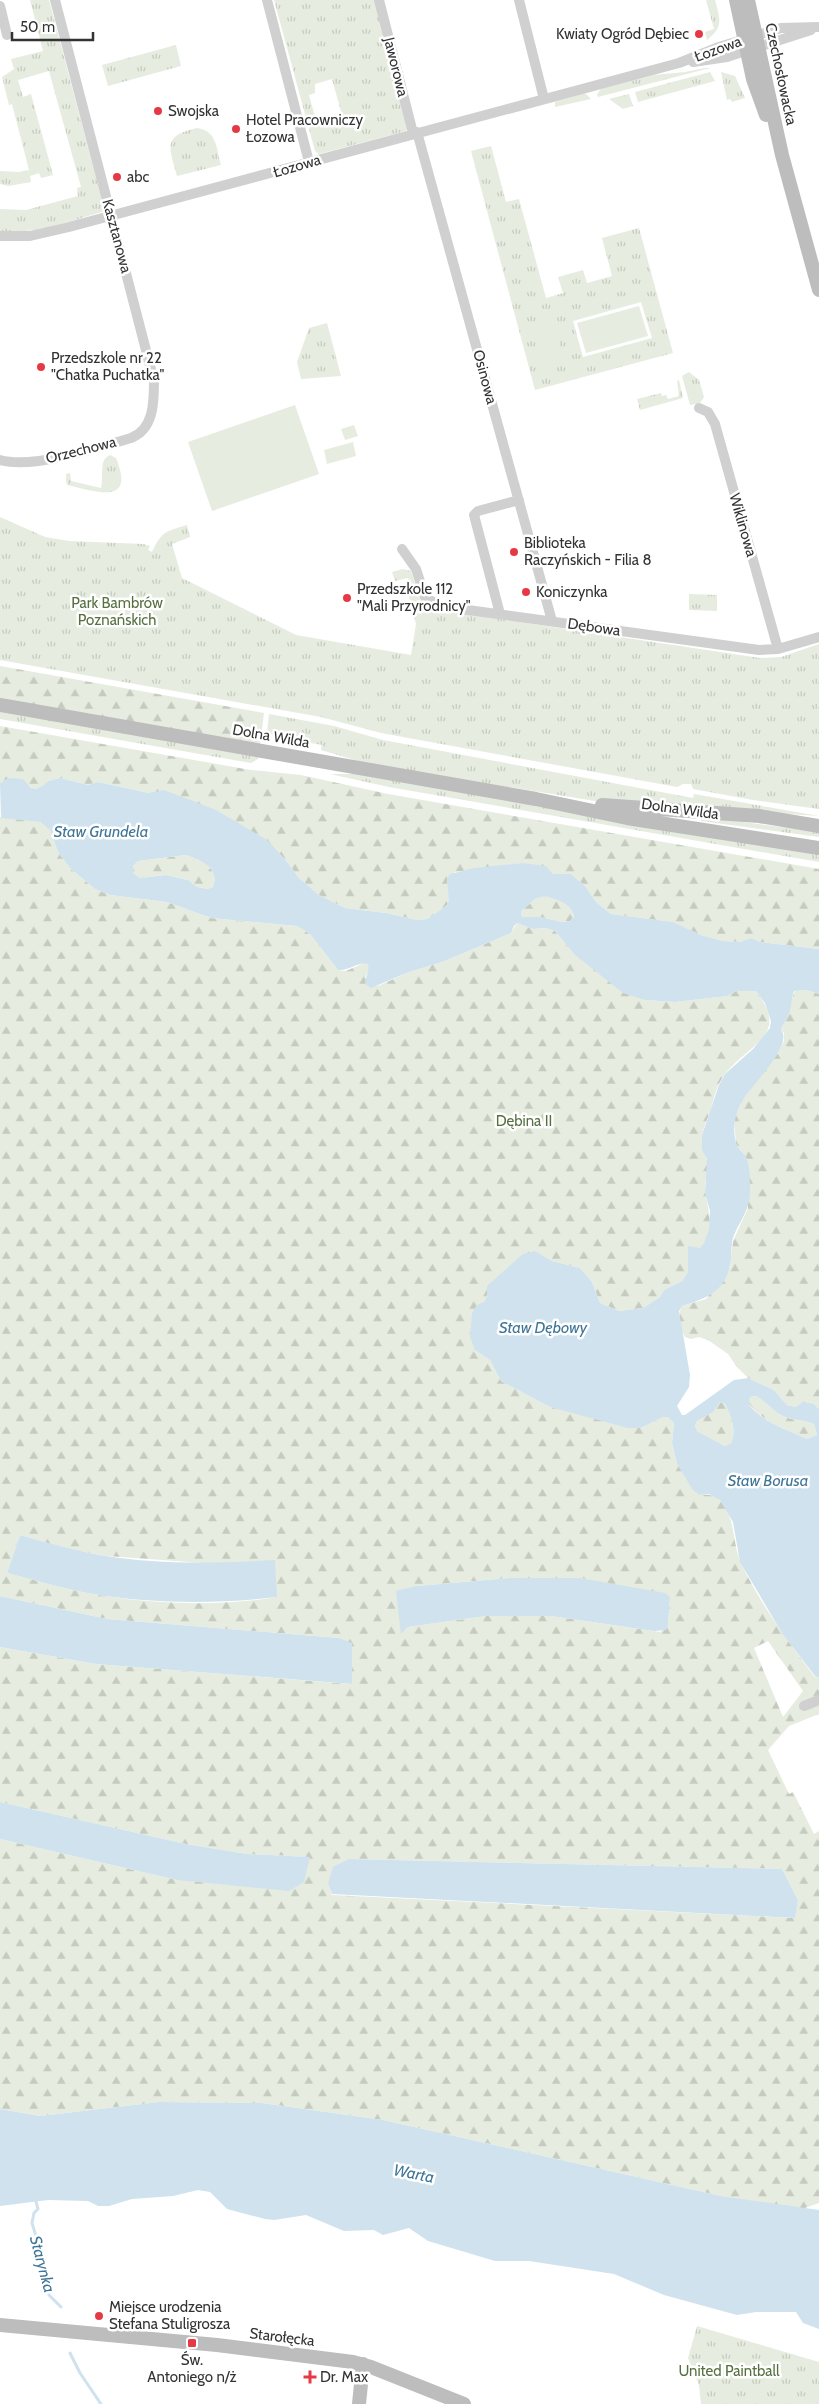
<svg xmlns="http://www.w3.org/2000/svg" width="819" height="2404" font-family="Cabin,sans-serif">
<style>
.grass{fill:url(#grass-tufts);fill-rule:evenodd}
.forest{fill:url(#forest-firs);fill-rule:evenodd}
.garden{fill:#e6ecdf}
.water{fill:#cfe2ee;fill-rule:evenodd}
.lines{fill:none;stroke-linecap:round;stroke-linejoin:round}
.stream{stroke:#cfe2ee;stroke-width:3}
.street{stroke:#d0d0d0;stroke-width:10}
.secondary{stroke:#bdbdbd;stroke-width:14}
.poi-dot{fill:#e63946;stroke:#fff;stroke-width:2}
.labels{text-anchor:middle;stroke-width:5;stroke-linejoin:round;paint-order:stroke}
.poi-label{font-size:15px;fill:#333;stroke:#fff;text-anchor:start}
.street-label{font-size:15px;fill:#333;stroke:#fff}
.park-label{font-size:15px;fill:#56703f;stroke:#fff}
.water-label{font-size:16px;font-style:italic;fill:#3f7597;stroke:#fff}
</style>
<defs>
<pattern id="grass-tufts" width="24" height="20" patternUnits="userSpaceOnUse" patternTransform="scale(1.25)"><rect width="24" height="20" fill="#e6ecdf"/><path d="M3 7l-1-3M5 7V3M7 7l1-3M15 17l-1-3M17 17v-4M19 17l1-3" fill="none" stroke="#c6cbc0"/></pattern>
<pattern id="forest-firs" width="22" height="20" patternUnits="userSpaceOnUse" patternTransform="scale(1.25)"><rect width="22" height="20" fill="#e6ecdf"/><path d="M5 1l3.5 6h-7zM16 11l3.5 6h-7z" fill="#c6cbc0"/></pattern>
</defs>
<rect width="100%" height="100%" fill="#fff"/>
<path class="grass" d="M30,0H49L104,208L102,212C70,221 34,235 0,231V209L26,210L78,196L77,188L81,187L49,71L18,80L23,97L31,94L53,175L41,178L39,173L30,176L31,182L8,186L0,184V171L19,172L29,170L12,104L9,105L2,77L14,69L11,59L43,51Z
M274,0H375L408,126L406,131L319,154L315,151ZM332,79L344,122L333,125L332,121L317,124L309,95L315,93V84Z
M706,0H715C720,19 724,26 707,40L705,32L714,29Z
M176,45L181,66L108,86L102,65Z
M705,68H710L598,97L597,94L601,89L654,75L685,72Z
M710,72L715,81L638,102L635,92Z
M721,72L735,76L745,98L732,102L730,99L727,100Z
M585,93L591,99L555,107V102Z
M629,94L633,106L623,109L609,99Z
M197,128C217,131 216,147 221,165L177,176C169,147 162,136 197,128Z
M491,146L506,202L519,199L546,298L563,293L558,277L583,270L587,283L612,276L602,238L639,228L673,353L535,390L471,151ZM641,302L652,338L583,357L573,321Z
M327,323L341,376L301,379L297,362L309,328Z
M689,372L699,380L704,397L700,403L690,405L682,376Z
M679,380L683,398L640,410L637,399L661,393L662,396L666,395L668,399L679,396L677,381Z
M110,455L116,458C136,507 95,491 67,485L66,474L70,473L71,481L101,488C104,476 98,460 110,455Z
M0,517L45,537L69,541L143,544L150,546L148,550L152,552C162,530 168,531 187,525L190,537L172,544L182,578L296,635L411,655L416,624L407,588L411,587L408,578L395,581L392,572L403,569L411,571L420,599L432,609L760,658L781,657L819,644V809L753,800L693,789L691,784H683L677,787L381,733L321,717L0,660Z
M689,594L717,595V611L689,610Z
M0,711L259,756L258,759L251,763L0,719Z
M269,714L334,726L383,740L693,798L694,794L819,816L595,801L368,764L321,750L322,745L273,736L267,732Z
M330,774H356L819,854V862L389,787Z
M705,817L819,832V837L701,821V818Z
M697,2326L819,2362V2404H701L699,2385L688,2358Z"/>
<path class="forest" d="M0,666L264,713L260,745L0,699Z
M0,726L251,770L301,775L388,794L819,869V949L760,942L751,938L740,942L723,941L701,935L672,922L611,914L596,902L585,886L571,874H553L522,863L455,872L447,879L450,901L446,906L427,919L417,920L386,913L345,908L319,895L299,878L284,858L149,793L98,782L88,785L60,778L48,781L43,787L36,789L9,778L0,783Z
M0,817L40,822L50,830L58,852L70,868L95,889L110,895L167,902L211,918L297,926L310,934L338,970L346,971L364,963L369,964V970L365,978L378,986L409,972L442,962L511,933L517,923L533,929L546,928L555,931L574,954L645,1000L675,1002L728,996L736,991H756C791,1036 749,1043 725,1074C717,1084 714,1098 711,1109C708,1117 704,1126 702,1135C701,1146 705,1151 707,1160C709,1170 705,1178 705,1186C706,1208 718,1230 700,1248L688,1249V1272L682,1281L664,1290L660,1297L643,1308L619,1311L600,1303L592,1282L580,1268L552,1261L536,1252L487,1295L484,1302L475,1350L490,1360L501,1381L550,1407L641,1428L663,1417H668L674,1423L672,1443L677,1464L700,1495C708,1494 716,1495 721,1501C736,1520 732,1543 741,1563C760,1604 788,1641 814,1676L819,1678V1714L789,1726L768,1750L789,1794L793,1792L814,1834L819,1831V2203L802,2209L721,2196L383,2120L262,2103L159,2102L40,2116L0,2109V1839L177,1880L309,1857L247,1854L186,1844L0,1802V1647L96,1664L351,1684L352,1644L339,1638L107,1619L0,1596ZM20,1535L68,1549L107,1556L203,1563L277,1597C222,1607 149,1604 93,1594C64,1589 36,1580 7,1573ZM509,1578H580L670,1597L668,1626L660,1632L654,1631L551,1616H486L408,1627L401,1633L417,1586ZM768,1641L803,1691L783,1717L754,1648ZM349,1859L782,1869L798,1900L794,1918L332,1895L328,1884Z
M186,855C201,860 220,868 213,887L207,889L197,887L188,880L166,875L140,878L133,873V866L138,861Z
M545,896C556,900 572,903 574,917L570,921L562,922L540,917H522L521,911L535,899Z
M806,990L819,994V1409L814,1404L796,1407L787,1405L774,1390L748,1378L737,1367L728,1354L708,1340L699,1337L691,1339L685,1337C680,1328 677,1314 682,1306L706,1299L730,1267L733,1241L748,1208L747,1159L736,1144L734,1119L743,1099L778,1053L784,1041V1033L781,1030C783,1023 786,1022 788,1015C792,1008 790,1000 795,991Z
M756,1396C765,1401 771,1408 779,1414C789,1421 803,1419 814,1424L817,1435L807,1439C787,1430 763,1422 749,1404L750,1397Z
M720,1402L725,1404C731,1416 737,1430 731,1443L725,1446L697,1431L695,1426L697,1421L712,1412Z"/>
<path class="garden" d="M639,306L648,336L586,353L577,323Z
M554,325L565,365L543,370L532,331Z
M295,405L319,474L212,511L188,442Z
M354,425L358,436L345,440L341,429Z
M353,442L356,456L327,464L324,450Z"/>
<path class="water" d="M9,778L23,779L30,787L36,789L43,786L48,781L60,778L88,785L98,782L149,793L164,790L216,810L267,840L284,858L299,878L319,895L345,908L386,913L417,920L427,919L446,906L449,901L447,879L450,874L474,868L522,863L546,866L553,874H571L585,886L596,902L611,914L673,922L701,935L723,941L740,942L751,938L760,942L819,949V994L806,990L794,991C791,999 792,1008 788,1016C786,1022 783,1023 781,1030C794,1045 751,1086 743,1100C735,1113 732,1128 736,1143C738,1149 744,1153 747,1159C750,1167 750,1183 750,1193C750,1212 736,1225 732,1242C731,1250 732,1258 730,1265C725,1292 705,1299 682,1306L679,1311L690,1375L689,1387L677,1406L682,1415H685L734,1380L748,1378L774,1390L787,1405L796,1407L803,1402L814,1404L819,1409V1678L815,1676L782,1633L740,1562L733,1522L720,1500L709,1494L700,1495L693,1490L677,1464L672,1443L674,1423L668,1417H663L641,1428H628L550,1407L501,1381L490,1360L475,1350L470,1337L472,1313L477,1305L484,1302L487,1295V1286L523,1254L535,1251L552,1261L580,1268L592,1282L600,1303L619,1311L643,1308L660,1297L664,1290L682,1281L688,1272V1246L700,1248L704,1243L709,1230L710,1211L705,1193L707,1159L702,1150V1135L719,1085L725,1074L753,1049L770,1028L771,1021L765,1003L756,991H736L728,996L675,1002L645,1000L623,993L574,954L555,931L546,928L533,929L517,923L514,926L511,933L442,962L409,972L371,988L365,984C365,977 370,972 368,964C358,961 350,971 338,970L310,934L297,926L211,918L167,902L110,895L95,889L70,868L58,852L50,830L40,822L1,818L0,783ZM186,855C201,860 220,868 213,887L207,889L197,887L188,880L166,875L140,878L133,873V866L138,861ZM545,896C556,900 572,903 574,917L570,921L562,922L540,917H522L521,911L535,899ZM756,1396C765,1401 771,1408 779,1414C790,1421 803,1419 814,1424L817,1435L807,1439C787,1430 763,1422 749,1405L750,1397ZM720,1402L725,1404C731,1416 737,1430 731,1443L725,1446L697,1431L695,1426L697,1421L713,1412Z
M20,1535C48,1543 76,1551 106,1556C162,1565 218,1563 275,1560L277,1597C217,1604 153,1604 93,1594C64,1589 35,1580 7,1573Z
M509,1578H580L665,1593L670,1597L668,1626L666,1630L654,1631L551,1616H486L408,1627L401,1634L396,1591L417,1586Z
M0,1596L107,1619L339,1638L352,1643V1684L96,1664L0,1647Z
M0,1802L186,1844L247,1854L310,1857L304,1882L289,1891L177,1880L0,1839Z
M349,1859L782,1869L798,1900L795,1918L332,1894L328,1884L333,1867Z
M159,2102L262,2103L383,2120L721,2196L819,2210V2329L803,2323L796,2312H756L737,2315L664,2295L614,2274L529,2261H495L428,2241L409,2228L383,2235L374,2230L344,2231L306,2215L274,2220L265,2219L227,2209L210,2192L198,2190L173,2196L132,2199L109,2206H98L88,2201L48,2200L0,2206V2109L40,2116Z"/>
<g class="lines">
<path class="stream" d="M35,2198L38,2209L34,2213L32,2223L44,2263L49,2295L61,2307
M70,2353L80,2373L101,2404"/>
<path class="street" d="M267,0L309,162
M379,0L413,133
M519,0L544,99
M0,6L7,35
M693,62L727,57L811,30
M417,132L552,621
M0,236H30L69,227L679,63L719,47L781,28L819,27
M699,408L708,412L715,424L778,649
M0,460C35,469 96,448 131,438C154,429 154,402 154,381L55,0
M402,549L416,569L425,597L439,606L759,650L778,649L819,637
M500,614L474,515L478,511L519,500
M804,1706L819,1700"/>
<path class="secondary" d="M736,0L753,79L766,115
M748,0L782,155L819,290
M0,705L536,799L627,818L819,848
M602,805L759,816L819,826
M0,2325L217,2345L353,2362L371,2367L464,2404
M359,2404L363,2364"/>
</g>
<g class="poi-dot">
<circle cx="699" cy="34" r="5"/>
<circle cx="158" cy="111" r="5"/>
<circle cx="236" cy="129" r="5"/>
<circle cx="117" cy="177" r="5"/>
<circle cx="41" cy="367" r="5"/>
<circle cx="514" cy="552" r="5"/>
<circle cx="526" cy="592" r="5"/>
<circle cx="347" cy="598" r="5"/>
<circle cx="99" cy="2316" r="5"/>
<rect x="187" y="2338" width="10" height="10" rx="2.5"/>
<path d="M307.5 2369.5h5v5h5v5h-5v5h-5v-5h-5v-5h5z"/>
</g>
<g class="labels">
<g class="poi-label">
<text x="689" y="39" text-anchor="end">Kwiaty Ogród Dębiec</text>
<text x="168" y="116">Swojska</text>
<text x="246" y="125">Hotel Pracowniczy<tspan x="246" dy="17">Łozowa</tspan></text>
<text x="127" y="182">abc</text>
<text x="51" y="363">Przedszkole nr 22<tspan x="51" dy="17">"Chatka Puchatka"</tspan></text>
<text x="524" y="548">Biblioteka<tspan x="524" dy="17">Raczyńskich - Filia 8</tspan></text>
<text x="357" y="594">Przedszkole 112<tspan x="357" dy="17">"Mali Przyrodnicy"</tspan></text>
<text x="536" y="597">Koniczynka</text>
<text x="109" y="2312">Miejsce urodzenia<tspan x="109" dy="17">Stefana Stuligrosza</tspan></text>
<text x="192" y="2365" text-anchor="middle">Św.<tspan x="192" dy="17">Antoniego n/ż</tspan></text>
<text x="320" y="2382">Dr. Max</text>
</g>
<g class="street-label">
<text transform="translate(718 49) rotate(-20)" y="5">Łozowa</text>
<text transform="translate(396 67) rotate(76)" y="5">Jaworowa</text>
<text transform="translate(781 74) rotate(78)" y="5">Czechosłowacka</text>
<text transform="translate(297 166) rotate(-16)" y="5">Łozowa</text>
<text transform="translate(117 236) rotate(75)" y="5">Kasztanowa</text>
<text transform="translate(485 377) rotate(75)" y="5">Osinowa</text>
<text transform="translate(81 450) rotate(-14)" y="5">Orzechowa</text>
<text transform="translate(743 525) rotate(74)" y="5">Wiklinowa</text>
<text transform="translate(594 627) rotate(8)" y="5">Dębowa</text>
<text transform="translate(271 736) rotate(10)" y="5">Dolna Wilda</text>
<text transform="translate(680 809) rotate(8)" y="5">Dolna Wilda</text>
<text transform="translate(282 2337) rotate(7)" y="5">Starołęcka</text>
</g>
<g class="park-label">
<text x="117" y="608">Park Bambrów<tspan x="117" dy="17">Poznańskich</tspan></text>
<text x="524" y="1126">Dębina II</text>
<text x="729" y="2376">United Paintball</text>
</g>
<g class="water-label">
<text x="101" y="837">Staw Grundela</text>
<text x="543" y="1333">Staw Dębowy</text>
<text x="768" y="1486">Staw Borusa</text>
<text transform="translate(414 2173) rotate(11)" y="6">Warta</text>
<text transform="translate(43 2264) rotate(75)" y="6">Starynka</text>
</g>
</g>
<path d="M12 32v8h81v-8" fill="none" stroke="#333333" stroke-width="2.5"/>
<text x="20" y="32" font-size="15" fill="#333333" stroke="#ffffff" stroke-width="4" paint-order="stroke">50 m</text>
</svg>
